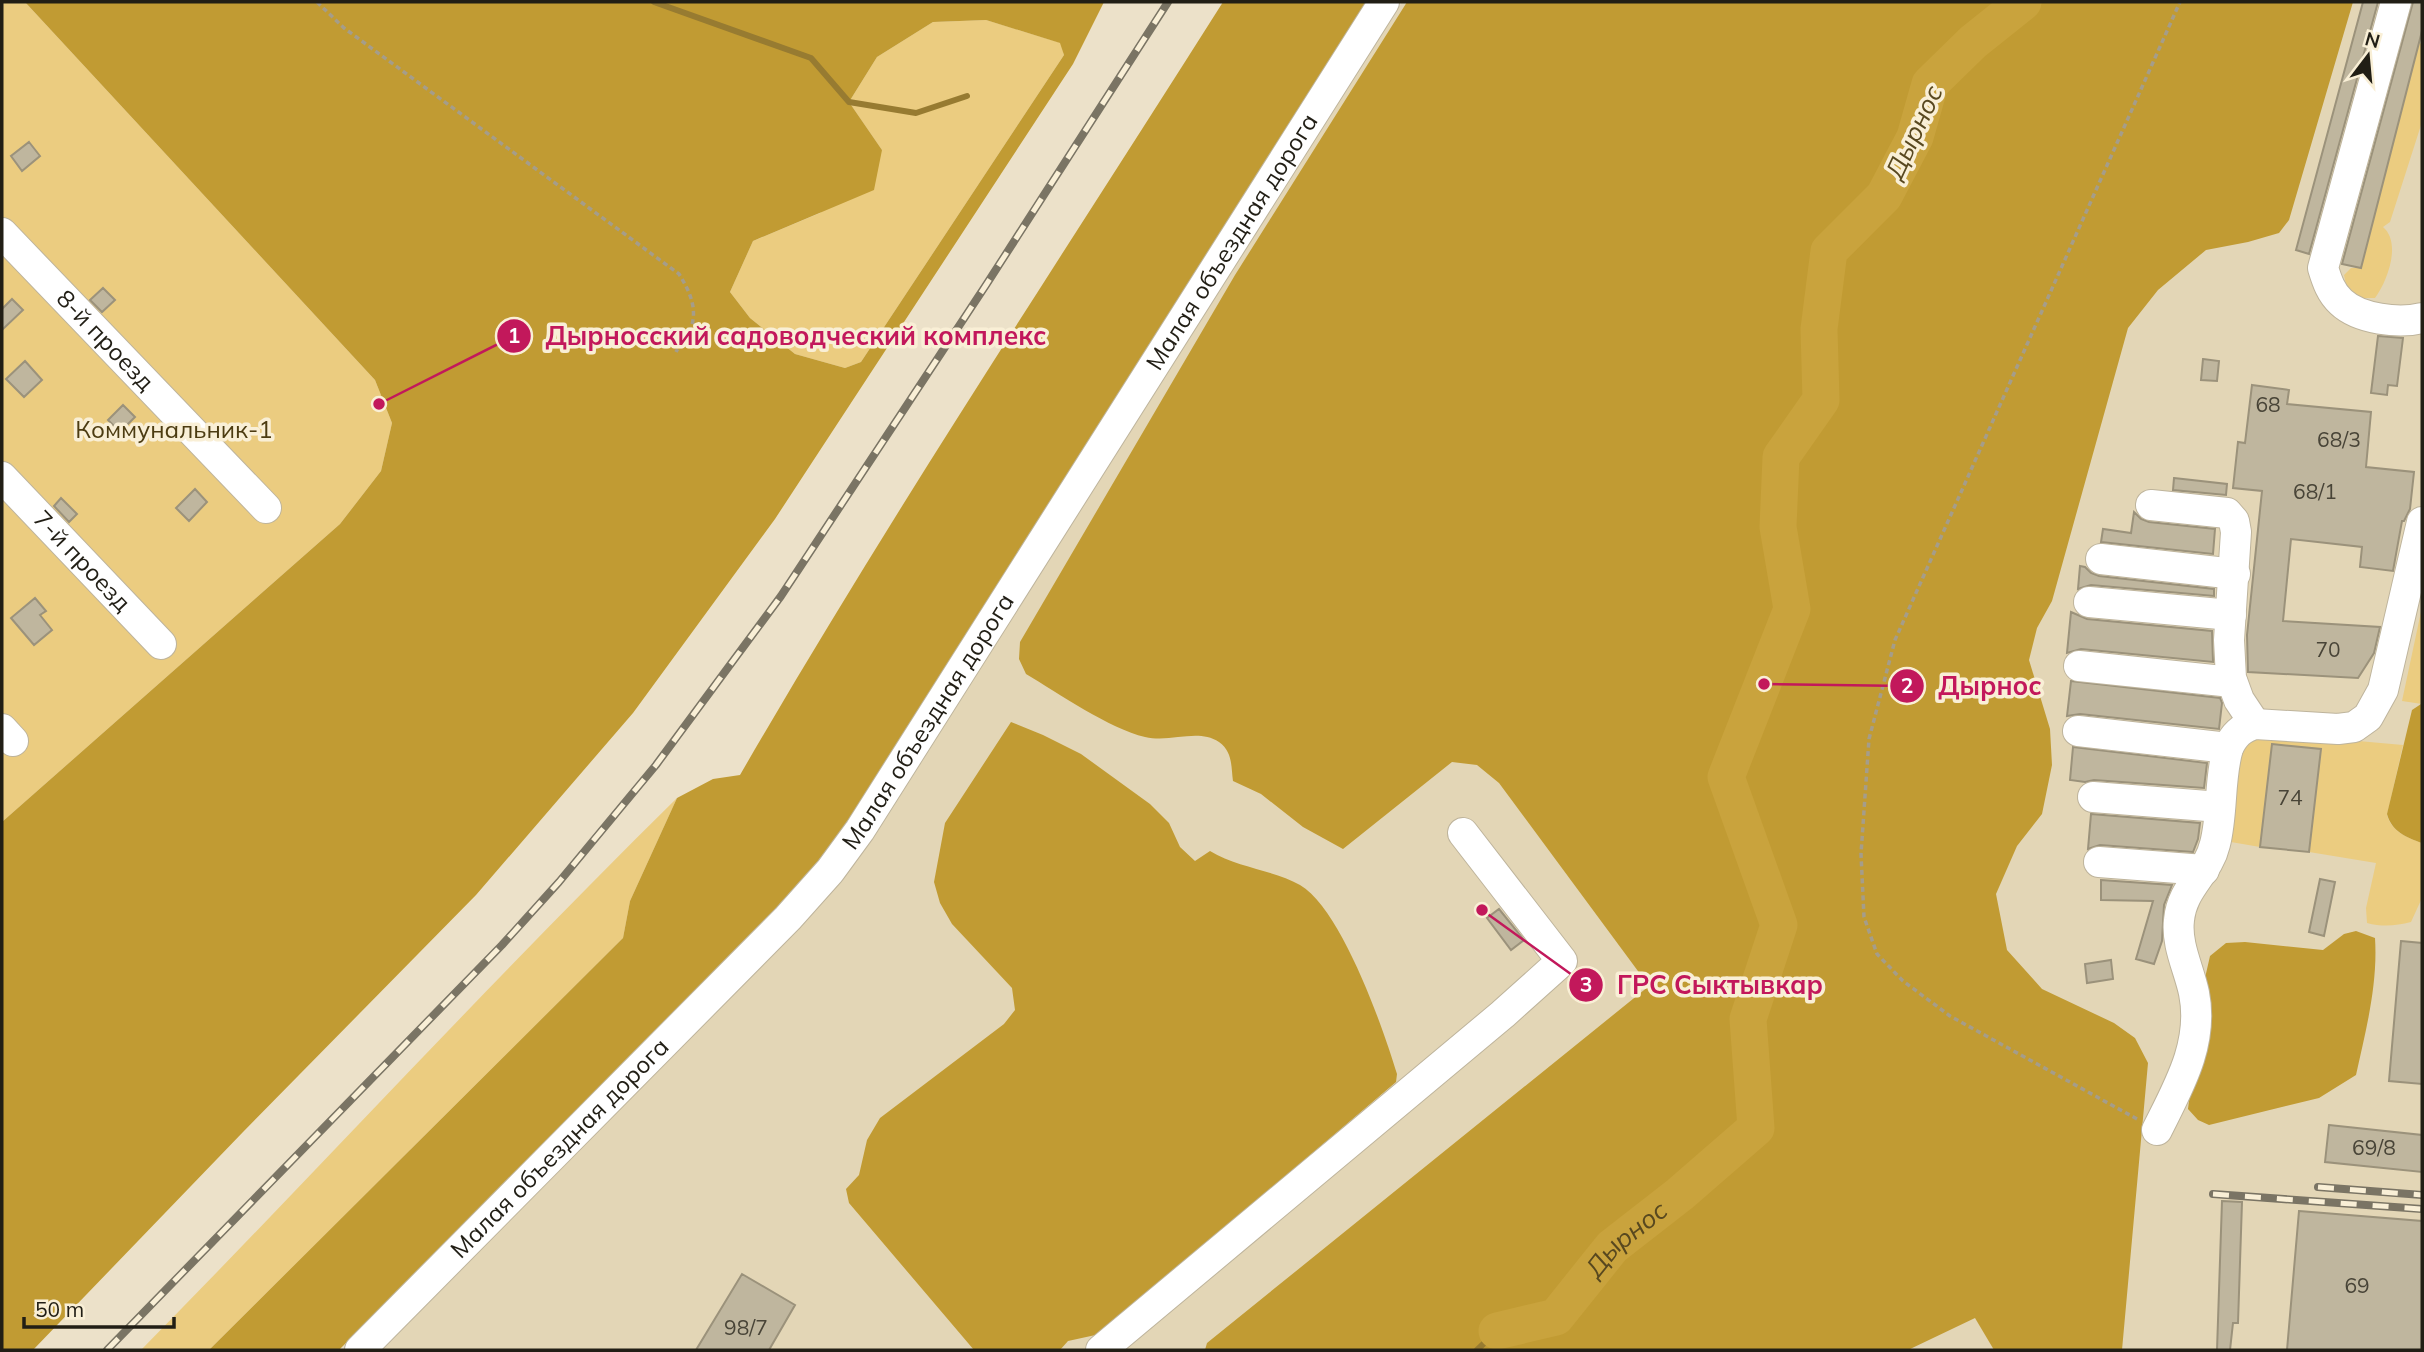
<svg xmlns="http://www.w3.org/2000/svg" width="2424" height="1352" font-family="Mulish,sans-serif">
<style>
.built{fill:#e3d6b6}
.green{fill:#ebcc80}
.forest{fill:#c19b33;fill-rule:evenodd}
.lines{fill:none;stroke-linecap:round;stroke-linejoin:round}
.stream{stroke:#977b31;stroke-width:6}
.river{stroke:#c9a33d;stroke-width:37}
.building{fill:#bfb69e;stroke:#9b927b;stroke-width:2}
.minor-casing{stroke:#beb49c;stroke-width:32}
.path{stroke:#a59d8a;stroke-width:3.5;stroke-dasharray:5 3.5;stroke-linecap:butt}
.minor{stroke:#fff;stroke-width:30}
.rail-casing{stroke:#7a7464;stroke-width:8}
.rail{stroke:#f9efd6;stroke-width:5;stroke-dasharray:16;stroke-linecap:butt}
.labels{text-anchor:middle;stroke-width:7;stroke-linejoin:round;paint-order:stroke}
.number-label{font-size:21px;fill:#484437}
.street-label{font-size:24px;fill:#211e15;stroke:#f9efd6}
.park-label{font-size:24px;fill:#4c3c12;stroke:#f9efd6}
.water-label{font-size:26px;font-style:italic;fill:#58481f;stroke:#f9efd6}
.leader{fill:none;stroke:#c2185b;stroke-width:2.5}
.callout-dot{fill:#c2185b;stroke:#f9efd6;stroke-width:2.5}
.mark-label{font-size:21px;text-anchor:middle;font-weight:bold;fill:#fff}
.callout-label{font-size:26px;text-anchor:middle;font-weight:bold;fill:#c2185b;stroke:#f9efd6;stroke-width:7;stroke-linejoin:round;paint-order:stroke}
</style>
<rect width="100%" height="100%" fill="#ece1c9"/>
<path class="built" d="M1402,2H2422V1350H381L799,928L842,880L873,839Z"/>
<path class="green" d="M2,2H25L375,380L392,423L381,471L340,524L2,822Z
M986,20L1061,43L1064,55L861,362L845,368L795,354L750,318L730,292L753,241L820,213L882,150L849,102L877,57L933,22Z
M2419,43L2422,44V122L2390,222L2383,227C2402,243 2387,282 2375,298H2358L2348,294L2344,275L2351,268H2361Z
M2422,607V704L2402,701Z
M2258,732L2403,745L2387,815C2392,832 2406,837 2422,843V898L2411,922C2396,926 2382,927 2367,923L2366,908L2376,863L2309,852L2320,749L2272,744L2260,847L2225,841L2238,748Z
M677,798L630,901L623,938L209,1350H141C321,1167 494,978 677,798Z"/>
<path class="forest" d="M25,2H1104L1073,64L775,519L633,713L476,895L243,1132L33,1350H2V822L340,524L381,471L392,423L375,380ZM986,20L1060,43L1064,55L861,362L845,368L795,354L750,318L730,292L753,241L874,190L882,150L849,102L877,57L933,22Z
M1223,2H1371L848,822L818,861L777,907L339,1350H209L623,938L630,901L677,798L713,779L740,775C892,512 1061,258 1223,2Z
M1407,2H2353L2289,220L2279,233L2248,242L2206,250L2158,290L2128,328L2052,601L2037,628L2029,660L2050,729L2052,765L2042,814L2017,846L1996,894L2007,950L2042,989L2114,1023L2135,1038L2148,1063L2122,1350H1994L1975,1318L1908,1350H1205L1207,1343L1649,986L1499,783L1477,765L1452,762L1343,849L1303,827L1261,794L1233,781C1231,767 1233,752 1219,742C1197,728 1172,743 1145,737C1110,729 1058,693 1026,674L1019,659L1020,642L1235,275Z
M2421,704H2422V843C2406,837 2392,832 2387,814L2412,710Z
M1011,722L1043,735L1081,754L1150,804L1169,823L1180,847L1195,861L1210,851C1238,868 1274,870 1300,885C1342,910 1383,1028 1397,1074L1396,1082L1100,1334L1068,1341L1060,1350H974L849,1203L846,1189L859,1175L867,1140L880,1118L1004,1024L1015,1010L1012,988L952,924L940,903L934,882L945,823Z
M2356,931L2375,938C2378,984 2366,1030 2356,1075L2319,1098L2209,1125L2198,1120L2188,1109L2205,978L2210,956L2226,943L2245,942L2323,950L2344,934Z"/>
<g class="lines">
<path class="stream" d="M654,2L811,58L849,102L916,113L967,96
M1477,1350L1497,1331"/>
<path class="river" id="s1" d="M1497,1331L1556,1317L1612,1247L1680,1194L1756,1128L1748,1019L1779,925L1726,777L1792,609L1778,527L1781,457L1821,400L1819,329L1829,251L1884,196L1915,137L1930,84L1973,42L2023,2"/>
</g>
<path class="building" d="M2363,2H2378L2309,254L2296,250Z
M2413,2H2422V31L2361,268L2342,264Z
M29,142L40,156L22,171L11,156Z
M103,288L115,300L102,312L90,300Z
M12,299L23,310L2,330V309Z
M2378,336L2403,338L2397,386L2388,385L2387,395L2371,393Z
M2203,359L2219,361L2217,381L2201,380Z
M25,361L42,380L24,397L6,379Z
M2252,385L2289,390L2287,404L2371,412L2366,467L2414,472L2410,509L2404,521H2402L2393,571L2360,567L2362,547L2291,539L2283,621L2380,627L2374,653L2358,678L2248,672L2247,635L2262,491L2233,488L2238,442L2245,443Z
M123,405L135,417L120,432L108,420Z
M2174,478L2227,484L2226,495L2173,490Z
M195,489L207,502L189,521L176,508Z
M61,498L77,514L69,522L54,506Z
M2134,512L2141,519L2149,522L2215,529L2213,554L2101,542L2103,529L2131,533Z
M2080,566L2085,567L2091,573L2099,576L2214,589V596L2091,585L2078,589Z
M35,598L46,611L40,615L52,630L34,645L11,618Z
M2071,612L2087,619L2212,631L2213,662L2081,649L2067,653Z
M2071,681L2220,698L2222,703L2219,729L2080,714L2067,716Z
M2272,744L2321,749L2309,852L2260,847Z
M2073,747L2207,763L2204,788L2094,780L2085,782L2070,780Z
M2091,814L2200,823L2198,839L2193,852L2100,845L2088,849Z
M2320,879L2335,882L2324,936L2309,932Z
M2101,880L2172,885L2164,905L2162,941L2154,964L2136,959L2153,901L2101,900Z
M1499,909L1524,940L1511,950L1487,918Z
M2401,941L2422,943V1084L2389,1081Z
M2111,960L2113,979L2087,983L2085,964Z
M2329,1125L2422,1135V1172L2325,1162Z
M2222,1201L2242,1202L2238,1323H2233L2230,1350H2217Z
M2299,1211L2422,1221V1350H2287Z
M742,1274L795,1305L769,1350H696Z"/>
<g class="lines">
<defs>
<g id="minor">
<path d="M2396,2L2323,268C2327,281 2331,293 2341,302C2359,319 2399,324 2422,318"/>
<path id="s2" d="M2,233L266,508"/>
<path id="s3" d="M2,477L161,644"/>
<path d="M2151,505L2227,513L2234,521L2236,532L2229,640L2231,678L2239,700L2255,724"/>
<path d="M2101,559L2235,574"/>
<path d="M2089,602L2231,615"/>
<path d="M2079,666L2232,682"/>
<path d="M2,729L13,741"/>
<path d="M2078,731L2228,748"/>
<path d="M2093,797L2220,807"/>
<path d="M2099,862L2204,870"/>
<path d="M2157,1130C2179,1086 2204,1043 2194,993C2189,969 2176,945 2179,920C2182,887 2208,874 2215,844C2223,813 2219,779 2228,748C2234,735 2241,728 2255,724L2338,729L2354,727L2368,717L2383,690L2422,522"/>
<path id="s4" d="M360,1350L788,918L830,871L860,830L1384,2"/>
<path d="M1101,1350L1503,1014L1562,961L1463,833"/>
</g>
</defs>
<use href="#minor" class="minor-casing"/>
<path class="path" d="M317,2L344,28L679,274C689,290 698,308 691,328C688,336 680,344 676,352
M2137,1119L1950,1016L1903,981L1877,954L1864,917L1861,854L1869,739L1895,640L2180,2"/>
<use href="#minor" class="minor"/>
<defs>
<path id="rail" d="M2318,1187L2422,1195
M2213,1194L2422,1209
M107,1350L502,945L559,882L656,765L781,596L986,285L1168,2"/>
</defs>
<use href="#rail" class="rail-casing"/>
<use href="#rail" class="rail"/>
</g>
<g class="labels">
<g class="number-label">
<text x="2268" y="412">68</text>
<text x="2339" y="447">68/3</text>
<text x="2315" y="499">68/1</text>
<text x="2328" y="657">70</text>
<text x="2290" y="805">74</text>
<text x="2374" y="1155">69/8</text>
<text x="2357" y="1293">69</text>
<text x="746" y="1335">98/7</text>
</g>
<g class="street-label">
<text dy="8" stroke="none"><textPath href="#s4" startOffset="1418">Малая объездная дорога</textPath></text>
<text dy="8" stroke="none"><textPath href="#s2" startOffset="149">8-й проезд</textPath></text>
<text dy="8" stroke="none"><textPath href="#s3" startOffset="116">7-й проезд</textPath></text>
<text dy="8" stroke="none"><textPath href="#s4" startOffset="850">Малая объездная дорога</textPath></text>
<text dy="8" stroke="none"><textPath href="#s4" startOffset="284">Малая объездная дорога</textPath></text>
</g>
<g class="park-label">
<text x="174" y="438">Коммунальник-1</text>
</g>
<g class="water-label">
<text transform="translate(1914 132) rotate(-65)" y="9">Дырнос</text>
<text dy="9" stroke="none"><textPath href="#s1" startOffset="166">Дырнос</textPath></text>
</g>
</g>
<path class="leader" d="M379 404L514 336M1764 684L1907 686M1482 910L1586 985"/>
<g class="callout-dot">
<circle cx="379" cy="404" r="7"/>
<circle cx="1764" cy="684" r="7"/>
<circle cx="1482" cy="910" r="7"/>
<circle cx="514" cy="336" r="18"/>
<circle cx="1907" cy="686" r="18"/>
<circle cx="1586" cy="985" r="18"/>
</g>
<g class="mark-label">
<text x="514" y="343">1</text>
<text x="1907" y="693">2</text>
<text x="1586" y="992">3</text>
</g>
<g class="callout-label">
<text x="796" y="345">Дырносский садоводческий комплекс</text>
<text x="1990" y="695">Дырнос</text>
<text x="1720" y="994">ГРС Сыктывкар</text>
</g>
<rect width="2424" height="1352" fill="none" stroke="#211e15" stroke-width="7"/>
<g transform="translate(2368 56) rotate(16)" stroke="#f9efd6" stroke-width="5" paint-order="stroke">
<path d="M0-5L12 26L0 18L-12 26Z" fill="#211e15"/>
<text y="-10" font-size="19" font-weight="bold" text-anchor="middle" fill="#211e15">N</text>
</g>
<path d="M24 1317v10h150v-10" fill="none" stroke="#211e15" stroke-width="3.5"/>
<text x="35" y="1317" font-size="21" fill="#211e15" stroke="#f9efd6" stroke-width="5" paint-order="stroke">50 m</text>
</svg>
